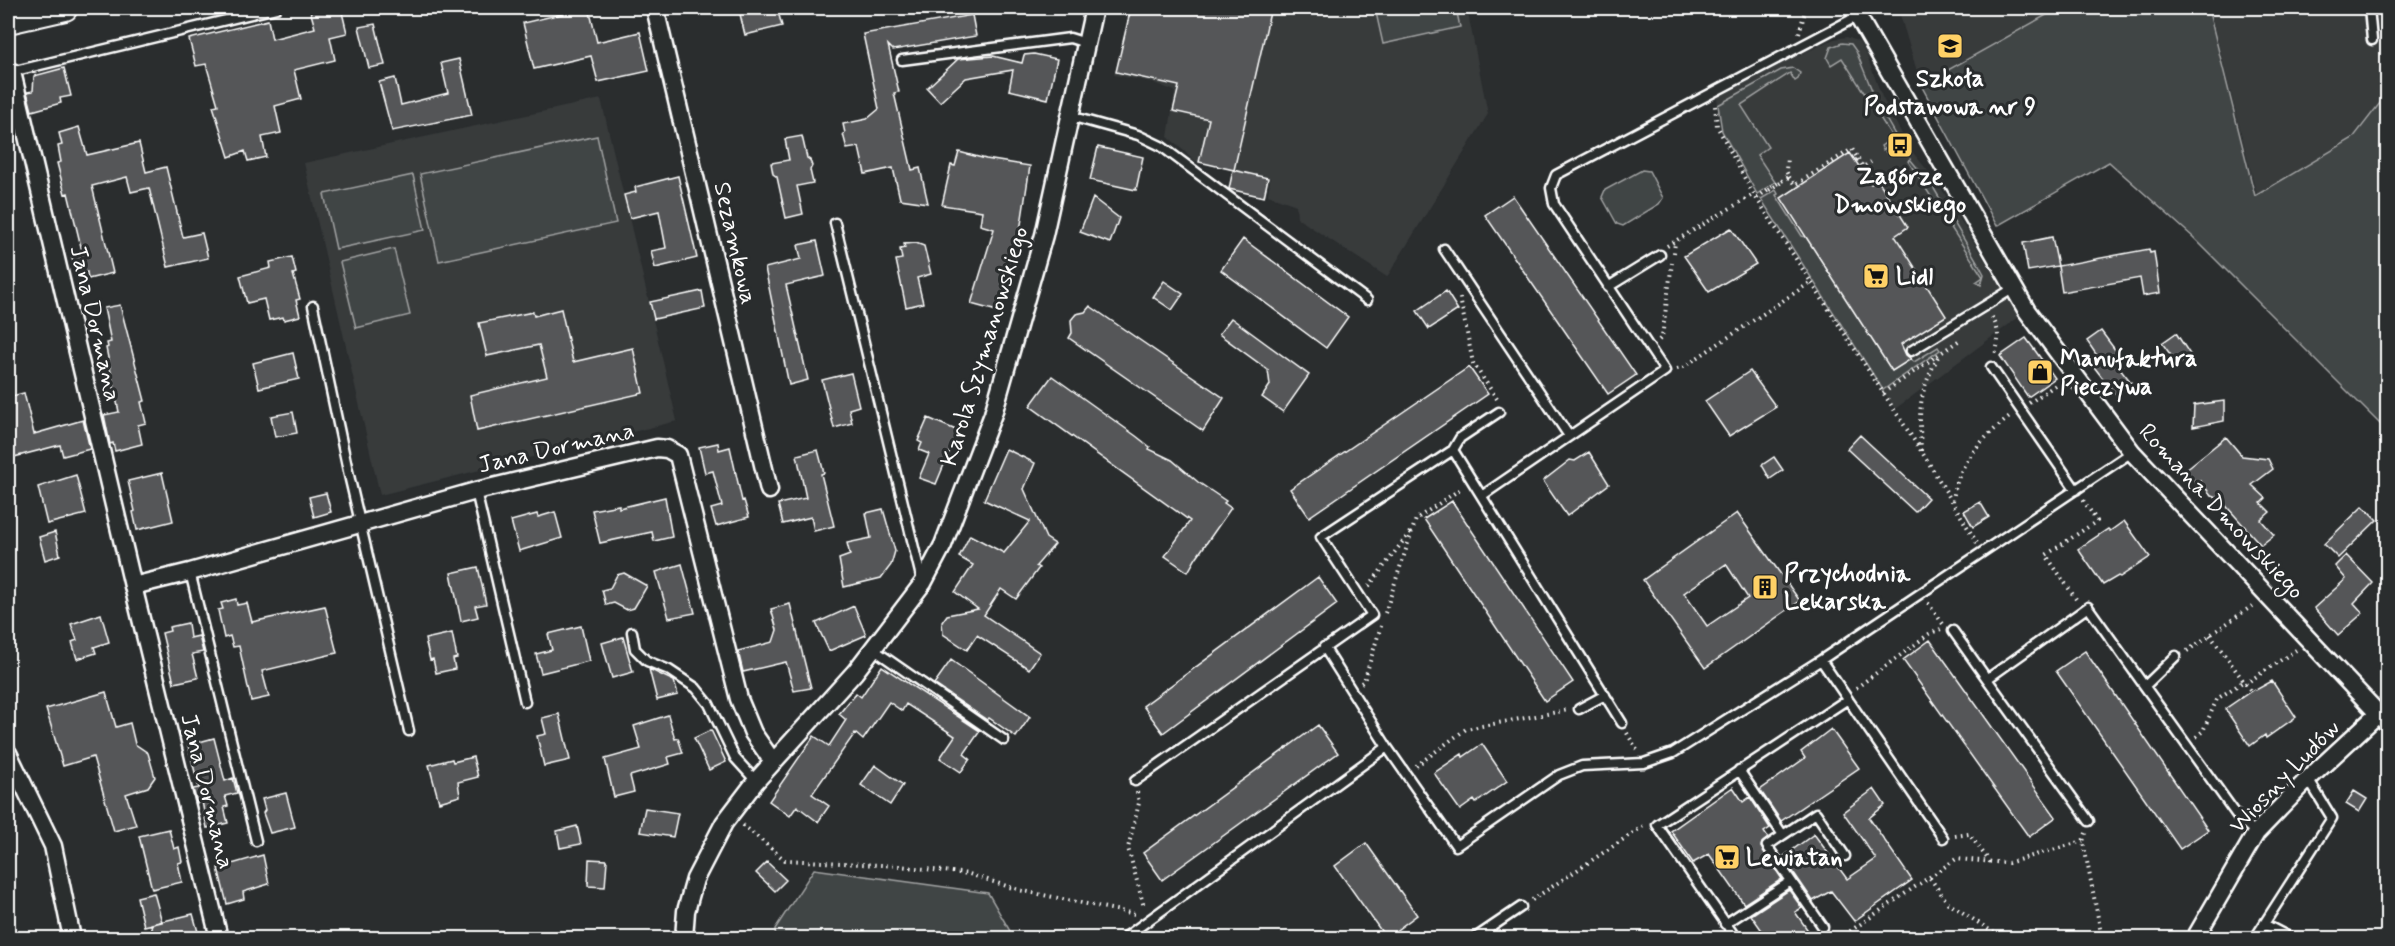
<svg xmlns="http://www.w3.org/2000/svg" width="2395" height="946" font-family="Mynerve,sans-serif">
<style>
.built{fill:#373a3b}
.green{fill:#414445;stroke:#a0a2a2;stroke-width:1.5}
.building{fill:#555758;stroke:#fff;stroke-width:1.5;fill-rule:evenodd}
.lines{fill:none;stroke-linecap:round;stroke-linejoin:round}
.lane-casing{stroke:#fff;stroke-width:13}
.street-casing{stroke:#fff;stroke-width:21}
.secondary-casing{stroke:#fff;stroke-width:28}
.path{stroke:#fff;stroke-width:4;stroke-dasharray:1.5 4.5;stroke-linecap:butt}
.lane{stroke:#2a2d2e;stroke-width:8}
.street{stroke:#2a2d2e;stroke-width:16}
.secondary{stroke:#2a2d2e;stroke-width:24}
.labels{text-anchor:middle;stroke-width:6;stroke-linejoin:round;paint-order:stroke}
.poi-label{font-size:24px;font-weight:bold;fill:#fff;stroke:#2a2d2e;text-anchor:start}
.street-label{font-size:24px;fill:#fff;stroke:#2a2d2e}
</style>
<rect width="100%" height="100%" fill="#2a2d2e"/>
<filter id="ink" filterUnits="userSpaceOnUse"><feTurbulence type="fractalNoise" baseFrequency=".0167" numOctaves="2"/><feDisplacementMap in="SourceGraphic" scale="12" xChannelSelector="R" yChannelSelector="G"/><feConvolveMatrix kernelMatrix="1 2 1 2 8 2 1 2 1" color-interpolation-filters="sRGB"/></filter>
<g filter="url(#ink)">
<path class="built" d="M1130,8H1467L1488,114L1387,277L1297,218L1296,205L1268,195L1270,178L1195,161L1168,137L1175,91L1151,82L1114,75Z
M1898,8H2059L1921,85Z
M2209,8H2387V94L2353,138L2257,196Z
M1847,37L1859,42L1867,56L1882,97L1910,149L1938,183L2019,317L1895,409L1757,194L1726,140L1720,123L1717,97L1778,65L1834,39Z
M601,99L677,421L380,495L304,163Z"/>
<path class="green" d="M1375,8H1456L1460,27L1383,44Z
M2059,8H2208L2255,196L2353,138L2387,94V431L2193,237L2109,162L1997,226L1921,85Z
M1842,43L1851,44L1856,51L1878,105L1898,140L1883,150L1881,146L1893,138L1842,58L1831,65L1827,58L1831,47Z
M1793,68L1800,73L1798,79L1795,81L1790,73L1741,105L1768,147L1757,155L1775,182L1757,194L1722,131L1718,105L1781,70Z
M597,136L616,223L439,261L420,174Z
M1910,159L1933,187L1978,263L1984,274L1981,285L1976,282L1983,277L1908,161Z
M1642,170L1649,171L1663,198L1659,204L1623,226L1617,224L1602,197L1605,190Z
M413,175L425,230L336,249L324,194Z
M1776,190L1778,194L1776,195L1802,236L1806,237L1892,371L1911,359L1914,362L1938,347L1940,350L1883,390L1761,199Z
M394,249L410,315L356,328L340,262Z
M814,869L988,893L1014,938H776L775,929Z"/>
<path class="building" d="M320,8H341L347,33L330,37L335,60L294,70L301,99L275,106L281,133L262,137L266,157L248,161L245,151L229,157L213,106L218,105L206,64L196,66L189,39L268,20L272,39L315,28L310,10Z
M573,8H589L597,42L640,32L649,71L598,82L591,56L534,69L523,23L574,11Z
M750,8H777L782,26L745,35L739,10Z
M1131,8H1271L1234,170L1199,162L1209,119L1173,111L1179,86L1116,72Z
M972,15L976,36L893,50L888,45L899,92L894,93L912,170L920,168L928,203L900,199L893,168L865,174L859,147L847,149L843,134L845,133L843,124L867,119L879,109L863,34Z
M375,24L385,65L369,68L359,27Z
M1034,54L1057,59L1048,99L1009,90L1013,70L966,78L940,102L927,88L958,59L993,56L1022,63L1024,55Z
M459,59L472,115L392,131L379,82L395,78L401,105L448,93L441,63Z
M64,68L71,96L60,98L61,103L32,111L27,92L33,91L34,76Z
M79,127L87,155L139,143L146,172L166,167L183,237L202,233L208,258L168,267L149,188L131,192L127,177L92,186L113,273L88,279L87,272L77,275L72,257L83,255L68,193L65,194L57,163L61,162L58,146L62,145L59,133Z
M802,136L807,158L810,160L812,166L810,170L813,183L797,186L803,214L786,218L777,177L773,174L771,163L789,160L785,139Z
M1098,147L1143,157L1136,190L1090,180Z
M959,152L986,159L1030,166L1018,244L997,311L971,304L994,229L980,225L982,211L942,205L951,165L955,166Z
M1850,153L1871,184L1878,180L1908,227L1895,236L1946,316L1901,344L1906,355L1911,359L1892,371L1781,198Z
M1233,170L1268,178L1264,197L1229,189Z
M678,176L697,258L655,268L651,251L666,248L659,211L630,218L624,195L636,192L635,187Z
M1513,196L1636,375L1608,394L1485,215Z
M1093,198L1119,218L1110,243L1080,232Z
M1731,228L1756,264L1709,292L1684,256Z
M2052,237L2058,266L2028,271L2023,243Z
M1243,239L1348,317L1326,348L1221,270Z
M817,241L825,276L786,285L808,380L789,385L765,268L801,259L798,245Z
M916,243L924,246L931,274L917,278L923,303L906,307L896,260L902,259L900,249L905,248L904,244Z
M2149,249L2150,253L2154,252L2160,293L2143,296L2140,278L2062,292L2058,266Z
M292,257L296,273L293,274L300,299L296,300L300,316L284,320L283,317L269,320L264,299L247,303L240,276L271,268L270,262Z
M1164,281L1183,294L1172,310L1153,297Z
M702,291L705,308L654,319L650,302Z
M1446,291L1458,310L1429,329L1417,311Z
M120,305L145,401L141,402L146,423L138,425L142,444L115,451L113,443L110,444L104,415L119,412L106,348L108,347L107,343L111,342L104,308Z
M1090,306L1224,398L1203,431L1069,338L1072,333L1071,320L1076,314L1085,312Z
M561,309L573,362L633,348L643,393L477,431L470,395L547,377L539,345L487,356L479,323L533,312L534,316Z
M1231,318L1309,375L1283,412L1262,397L1270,385L1268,370L1219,334Z
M2101,331L2125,363L2119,367L2131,382L2115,394L2091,363L2098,357L2087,341Z
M2176,333L2191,356L2178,365L2162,343Z
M2026,338L2055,378L2028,397L2000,356Z
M293,353L299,379L259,388L253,363Z
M1469,367L1488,394L1309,517L1290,489Z
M1750,371L1776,407L1729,436L1705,401Z
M851,373L859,406L849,409L852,423L834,428L822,380Z
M1052,376L1136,436L1150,447L1149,449L1172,460L1198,482L1226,501L1224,503L1231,508L1196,558L1188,572L1165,556L1190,521L1030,406Z
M24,393L34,434L83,420L90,449L63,456L60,445L14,457L8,432V397Z
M2224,401V421L2193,427L2194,405Z
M293,412L297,433L275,437L271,416Z
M928,418L958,431L936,484L919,478L929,454L919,450L922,443L918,441Z
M1860,435L1928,498L1915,512L1847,449Z
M2226,437L2242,456L2268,459L2273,469L2252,485L2266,498L2261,503L2270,512L2261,520L2274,535L2261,545L2219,498L2211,495L2200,481L2197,484L2185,470Z
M718,443L719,450L730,447L742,501L744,500L749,517L716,526L711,509L722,506L713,471L705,473L699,447Z
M1006,449L1035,463L1024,489L1046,538L1055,544L1036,566L1039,568L1016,599L1001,589L984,615L1040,653L1029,669L977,635L967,650L943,634L942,622L947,615L978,609L955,592L973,565L959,557L970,535L1004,553L1030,521L984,500Z
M818,450L824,473L821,474L834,526L814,531L811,517L783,524L778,504L806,498L797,455Z
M1589,452L1609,484L1567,516L1543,481L1570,460L1575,461Z
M1774,457L1783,470L1770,479L1762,465Z
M162,473L173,521L137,530L133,512L135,511L128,481Z
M76,475L86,514L47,524L38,487Z
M326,493L331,512L314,517L309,497Z
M665,497L672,537L654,541L652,532L600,543L592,510L619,505V508Z
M1452,501L1573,682L1545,701L1424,519Z
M1980,502L1989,517L1973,527L1964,511Z
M2363,506L2377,520L2338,558L2324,544Z
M883,509L895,551L891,565L881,578L844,587L839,559L850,555L847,543L871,538L866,513Z
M555,512L562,538L519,551L511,521L537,514L538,517Z
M1737,513L1800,601L1705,668L1643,580ZM1726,564L1748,598L1707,626L1684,593Z
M2124,521L2150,557L2120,577L2118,576L2103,585L2078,549L2108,529L2110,531Z
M55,532L60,555L45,560L39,537Z
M2346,555L2373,583L2354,603L2363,613L2338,635L2314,608L2346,579L2335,566Z
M682,564L695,613L669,618L656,572Z
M478,567L486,604L475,606L478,617L461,621L451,573Z
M624,573L647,586L634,608L627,610L614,603L606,605L602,590L610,588L617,575Z
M1318,577L1337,604L1163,733L1143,706Z
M236,599L237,605L247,603L252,622L325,606L337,653L262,671L269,697L251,701L239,646L233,647L230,636L224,638L218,610L223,609L221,603Z
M790,604L811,688L794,691L786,662L743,672L738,651L773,642L777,630L771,609Z
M854,606L866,635L829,651L816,623Z
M101,614L109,642L94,647L96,653L77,659L72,642L77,640L71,624Z
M188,623L190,638L199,636L203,652L192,654L198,678L174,683L162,633L170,631L169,627Z
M581,626L589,661L541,673L536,654L552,650L548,634Z
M452,633L457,658L453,659L455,669L436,673L433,659L430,660L425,639Z
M623,637L633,672L612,678L602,643Z
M1930,640L2056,817L2029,837L1903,660Z
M2085,651L2208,830L2180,849L2056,671Z
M951,660L1030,717L1016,737L989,718L987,720L934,684Z
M882,666L980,731L964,754L970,759L961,772L940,758L955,736L906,704L902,711L889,702L863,740L855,733L812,794L829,806L818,822L797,806L790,816L769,801L814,736L829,746L846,720L839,714L856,693L861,697Z
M649,669L674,681L678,695L657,700Z
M2272,681L2296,717L2266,738L2265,735L2250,746L2225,709L2254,689L2256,690Z
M106,692L116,727L130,723L135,744L148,753L155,777L148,787L126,794L136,825L114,831L93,757L63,766L46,709Z
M559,714L570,760L544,766L537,736L546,734L542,718Z
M668,715L675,739L678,738L683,753L668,757L670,764L630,776L634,792L614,797L605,759L641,749L634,726Z
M1318,725L1338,753L1162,880L1143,853Z
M1831,729L1859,768L1781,821L1760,790L1805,758L1801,752Z
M711,730L726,762L709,770L694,738Z
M214,738L225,781L233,778L237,793L225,796L228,806L224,807L228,823L207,828L202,801L197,803L193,789L199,788L188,745Z
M1482,744L1507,781L1476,803L1474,800L1460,810L1434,773L1462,754L1463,757Z
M473,757L478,777L458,782L460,796L439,802L429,765L452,759L453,762Z
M875,765L903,785L890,805L861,785Z
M1733,787L1743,802L1750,797L1770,828L1764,832L1768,838L1762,843L1761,847L1782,879L1744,904L1709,854L1693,863L1671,831Z
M1874,789L1885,805L1869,818L1912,880L1854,921L1831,891L1813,901L1783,857L1814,834L1847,879L1876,859L1843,812Z
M2354,791L2367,799L2359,812L2346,804Z
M286,793L295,827L270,833L263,813L265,810L262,799Z
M645,808L678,813L673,837L640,832Z
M577,826L581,844L560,848L557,831Z
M169,829L174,849L179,847L182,862L178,863L182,882L152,889L139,836Z
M1366,843L1417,915L1386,938L1335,866Z
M263,855L269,884L243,892L244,899L227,904L218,868Z
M589,859L607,860L605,887L588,886Z
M767,862L786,880L775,891L756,873Z
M1789,890L1802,908L1795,912L1814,939H1768L1751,915Z
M154,893L162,922L144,926L137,897Z
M193,914L200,939H154L151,924Z"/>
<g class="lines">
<defs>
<path id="lane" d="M2369,8L2372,40
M902,60L1070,38L1086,43
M11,72L276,8
M1070,116L1138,135L1161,146L1367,300
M835,223L922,581
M1444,249L1569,436
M1608,287L1660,255
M313,306L348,471L409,731
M1911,351L2014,288
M1991,367L2076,490
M1453,450L1460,438L1499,412
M476,491L525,702
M1483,495L1665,371L1554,204L1551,188L1556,175L1858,16
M190,572L256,841
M1953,631L1987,679
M632,632L635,649L647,661L669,670L696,688L709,704L735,758L756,781
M1324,647L1387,747L1456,846L1559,775L1582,766L1644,763L1673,753L1821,660L2132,452
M873,649L1004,740
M1821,660L1943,838
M2145,686L2176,656
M1579,709L1605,695
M1739,770L1783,835L1816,813L1845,856
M1135,781L1372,615L1321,537L1453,450L1622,723
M2089,821L1987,679L2088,607L2238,817L2256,833
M1783,835L1767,846L1823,927
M1725,924L1791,881
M2264,924L2291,938
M1124,938L1387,747
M1475,938L1521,907
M1736,938L1657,825L1848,699
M2255,938L2332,818L2308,779"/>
<path id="street" d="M655,8L769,490
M1853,8L2027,311L2132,452L2388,724
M12,72L133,586L219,938
M133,586L190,572L476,491L657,448L667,449L678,455L739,699L753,733L773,762
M8,753L53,846L72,938
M684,938L686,911L695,879L724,823L756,781L855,672L923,583L943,545L993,414L1044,235L1094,8
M2195,938L2256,833L2308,779L2378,714"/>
<path id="secondary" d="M8,21L65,8"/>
</defs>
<use href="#lane" class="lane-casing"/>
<use href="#street" class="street-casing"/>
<use href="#secondary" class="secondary-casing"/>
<path class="path" d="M1799,33L1806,8
M1715,106L1717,126L1751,190L1927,460L1977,543
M1886,153L1903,141
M1858,159L1863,167L1871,162
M1789,177L1795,185L1852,149L1858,159L1855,161
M1769,190L1782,182
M1757,198L1771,187L1789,177L1786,171L1787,157
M1667,246L1754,194
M1674,253L1675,241
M1460,298L1473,363L1497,399
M1992,317C2000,330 1999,341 1995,355
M1659,340L1662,337L1672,263
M1677,369L1682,368L1811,282
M1883,393L1961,339
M2029,403L2060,382
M1921,451C1919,407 1918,395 1939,355
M1953,501C1957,463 1982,438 2011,416
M1369,586L1410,532
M2076,599L2046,555L2097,521L2083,500
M1928,603L1943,624
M1385,613L1416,519L1462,488
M2210,635L2251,691
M2187,651L2252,606
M1361,683L1364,681L1381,626
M2245,684L2296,650
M1856,688L1929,634L1941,629
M1627,733L1637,750
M2196,737L2203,731L2217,699L2244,681
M1416,766L1466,729L1568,710
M1137,792L1139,803L1128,848L1144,907
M743,825L785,860L899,866L969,874L1019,890L1135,914
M2086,833L2083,841L2102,938
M1955,836L1969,834L1990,862
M1930,878L1948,903L2002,938
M1532,900L1645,825
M1840,938L1956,859L2008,863L2083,841"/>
<use href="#lane" class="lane"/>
<use href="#street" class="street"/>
<use href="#secondary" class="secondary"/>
</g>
</g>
<defs>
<symbol id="school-square" viewBox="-11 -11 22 22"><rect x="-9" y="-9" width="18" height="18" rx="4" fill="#ffd166" stroke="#2a2d2e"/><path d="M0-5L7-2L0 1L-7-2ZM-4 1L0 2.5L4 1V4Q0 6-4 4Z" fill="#111"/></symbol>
<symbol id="bus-square" viewBox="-11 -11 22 22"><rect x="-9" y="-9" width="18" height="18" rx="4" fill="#ffd166" stroke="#2a2d2e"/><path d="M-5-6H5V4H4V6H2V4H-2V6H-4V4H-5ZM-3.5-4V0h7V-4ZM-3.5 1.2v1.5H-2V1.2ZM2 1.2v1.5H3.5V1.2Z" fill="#111"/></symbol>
<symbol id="supermarket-square" viewBox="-11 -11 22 22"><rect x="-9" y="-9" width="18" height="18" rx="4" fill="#ffd166" stroke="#2a2d2e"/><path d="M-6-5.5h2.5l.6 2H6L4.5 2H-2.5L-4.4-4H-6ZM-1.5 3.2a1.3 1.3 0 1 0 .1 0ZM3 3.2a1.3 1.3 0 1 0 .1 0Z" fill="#111"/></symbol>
<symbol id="shop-square" viewBox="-11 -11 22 22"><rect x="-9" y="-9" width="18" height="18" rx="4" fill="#ffd166" stroke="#2a2d2e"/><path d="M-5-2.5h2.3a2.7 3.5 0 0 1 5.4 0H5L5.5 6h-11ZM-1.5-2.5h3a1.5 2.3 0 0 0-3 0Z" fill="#111"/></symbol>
<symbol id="building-square" viewBox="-11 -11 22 22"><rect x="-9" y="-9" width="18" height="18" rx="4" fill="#ffd166" stroke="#2a2d2e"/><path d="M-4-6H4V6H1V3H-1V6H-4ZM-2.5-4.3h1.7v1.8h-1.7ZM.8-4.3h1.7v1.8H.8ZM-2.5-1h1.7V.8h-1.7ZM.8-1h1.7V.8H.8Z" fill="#111"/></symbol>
</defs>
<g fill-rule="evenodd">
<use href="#school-square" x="1935" y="31" width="30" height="30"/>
<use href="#bus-square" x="1885" y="130" width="30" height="30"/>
<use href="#supermarket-square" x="1861" y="261" width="30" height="30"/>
<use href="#shop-square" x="2025" y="357" width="30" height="30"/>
<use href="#building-square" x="1750" y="572" width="30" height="30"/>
<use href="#supermarket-square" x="1712" y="842" width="30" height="30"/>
</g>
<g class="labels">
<g class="poi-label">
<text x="1950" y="86" text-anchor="middle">Szkoła<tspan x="1950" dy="28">Podstawowa nr 9</tspan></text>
<text x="1900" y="184" text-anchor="middle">Zagórze<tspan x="1900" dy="28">Dmowskiego</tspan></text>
<text x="1896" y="284">Lidl</text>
<text x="2060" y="366">Manufaktura<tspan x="2060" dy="28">Pieczywa</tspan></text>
<text x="1784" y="581">Przychodnia<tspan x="1784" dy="28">Lekarska</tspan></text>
<text x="1746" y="865">Lewiatan</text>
</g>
<g class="street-label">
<text transform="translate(736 243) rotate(77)" y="8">Sezamkowa</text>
<text transform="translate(96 323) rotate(77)" y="8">Jana Dormana</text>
<text transform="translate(984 346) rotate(-73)" y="8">Karola Szymanowskiego</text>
<text transform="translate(556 447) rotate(-13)" y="8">Jana Dormana</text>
<text transform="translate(2222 511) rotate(47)" y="8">Romana Dmowskiego</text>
<text transform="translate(2284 776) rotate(-46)" y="8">Wiosny Ludów</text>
<text transform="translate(208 791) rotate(76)" y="8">Jana Dormana</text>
</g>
</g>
<rect width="2395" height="946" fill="none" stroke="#2a2d2e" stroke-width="30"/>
<rect x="15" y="15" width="2365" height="916" fill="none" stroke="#fff" stroke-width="2" filter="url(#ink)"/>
</svg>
